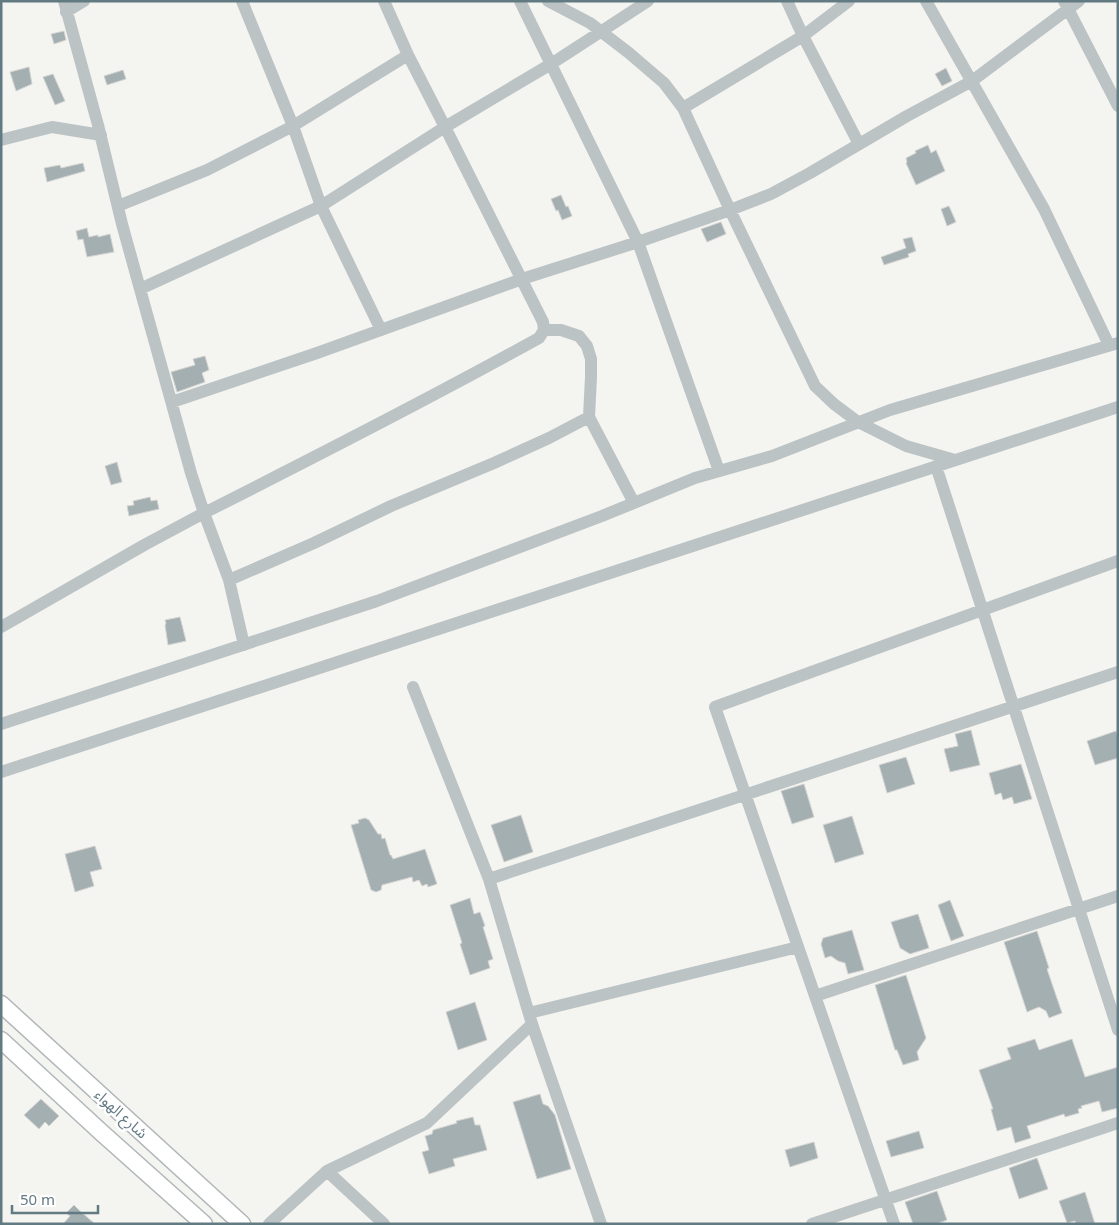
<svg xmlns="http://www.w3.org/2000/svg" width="1119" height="1225" font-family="'Noto Sans','Noto Sans Arabic',sans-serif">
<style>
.building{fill:#a4afb2;stroke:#d5d5d3}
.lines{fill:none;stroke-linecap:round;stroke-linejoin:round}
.major-casing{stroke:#b0b6b9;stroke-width:19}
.minor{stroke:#bcc3c5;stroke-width:12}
.major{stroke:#fff;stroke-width:16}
.labels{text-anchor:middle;stroke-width:5;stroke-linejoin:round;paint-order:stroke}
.street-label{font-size:15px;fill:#627a82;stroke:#fff}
</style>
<rect width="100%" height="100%" fill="#f4f4f0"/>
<path class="building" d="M64,31L66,40L54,44L51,34Z
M29,67L32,84L16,91L10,72Z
M946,68L952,81L942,86L935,74Z
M123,70L126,79L107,85L104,76Z
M53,74L65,101L55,105L43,77Z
M928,145L931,153L936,150L945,171L916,185L906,163L907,162L906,158L916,153L915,151Z
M83,163L85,171L47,182L44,168L60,165L61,168Z
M561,195L566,207L568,206L572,216L562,220L558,210L556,211L551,199Z
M949,206L956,222L947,226L941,209Z
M721,222L726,234L707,242L701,229Z
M87,228L89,237L98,235V237L110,234L114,252L87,257L83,239L78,240L76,231Z
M912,237L916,251L908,254L909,257L884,265L881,257L906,248L903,239Z
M205,356L209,370L202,373L205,382L177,392L171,372L195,365L193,359Z
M117,462L122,482L111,485L105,466Z
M150,497L151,501L157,500L159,509L129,516L127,506L134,505L133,501Z
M180,617L186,641L168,645L165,625L166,624L165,620Z
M971,730L980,765L950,772L944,749L958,746L955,734Z
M1116,731L1118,737V758L1095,765L1087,741Z
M906,757L915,784L887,793L879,765Z
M1021,764L1032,799L1014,804L1012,797L1003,800L1001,793L995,795L989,773Z
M804,784L814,817L792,824L781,791Z
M521,815L533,852L504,862L491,825Z
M852,816L864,854L835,863L823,825Z
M365,818L369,820L378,834H381L382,839L385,838L390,855H391L393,859L425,849L437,884L428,887L427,884L422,886L419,880L413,882L412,877L382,885L381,890L376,892L371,890L351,825L359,823L358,820Z
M95,846L102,869L90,872L94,886L75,892L65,854Z
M470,898L474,914L480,912L485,926L483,927L493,959L488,961L490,968L470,975L460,944L462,943L450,905Z
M950,900L964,936L951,941L938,905Z
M918,914L929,948L910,954L900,948L891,922Z
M852,930L864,970L848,974L845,963L838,961L831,956L825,958L821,944L823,938Z
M1037,931L1049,968L1047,969L1062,1013L1049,1018L1046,1011L1039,1007L1027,1012L1004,942Z
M906,975L926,1038L917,1052L919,1060L903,1065L897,1050H895L875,985Z
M475,1002L487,1040L458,1050L446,1012Z
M1035,1039L1039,1050L1072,1039L1085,1077L1118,1067V1108L1102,1112L1099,1101L1081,1106L1082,1108L1078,1109L1079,1113L1065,1117L1064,1114L1027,1126L1031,1138L1015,1143L1011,1127L997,1131L991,1109H993L979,1070L1011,1059L1007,1048Z
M540,1094L543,1104L548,1106L555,1115L571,1169L537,1179L513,1102Z
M41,1099L59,1116L49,1126L45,1122L39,1129L24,1115Z
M473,1117L475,1125H480L487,1150L453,1159L455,1166L429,1174L422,1152L429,1150L425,1136L432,1134L433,1130L457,1123L456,1121Z
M919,1131L924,1148L891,1157L886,1141Z
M814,1142L818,1158L790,1167L785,1150Z
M1037,1158L1048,1189L1019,1199L1009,1168Z
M937,1191L947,1220L936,1224H913L905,1202Z
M1085,1192L1095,1224H1076L1075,1221L1067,1223L1059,1201Z
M74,1205L80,1211L95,1224H63L70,1216L66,1213Z"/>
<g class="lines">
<defs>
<path id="major" d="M1,1004L242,1224
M1,1040L102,1133L204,1224"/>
</defs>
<use href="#major" class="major-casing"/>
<path class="minor" d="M242,1L293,126L321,206L381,330
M520,1L638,242L719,471
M548,1L590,23L629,53L664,83L683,108L730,210L815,386L834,404L858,422L906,446L955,460
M787,1L803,36L859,144
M926,1L1044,209L1109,345
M1064,1L1118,106
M66,12L84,1
M683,108L803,36L849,1
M1,140L52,127L101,135
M118,206L207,170L293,126L408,55
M140,289L321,206L445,127L551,64L648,1
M544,330H561L579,336L587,346L591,359V377L589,417L634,503
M172,402L317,353L522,279L638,242L730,210L771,194L810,173L907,116L972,81L1079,1
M936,466L1118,1030
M229,580L314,543L391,506L494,463L549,438L589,417
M1,627L146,544L204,513L191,473L122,224L98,125L64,1
M244,645L229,580L204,513C317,456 429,399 539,338L544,330L543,322L445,127L408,55L384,1
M413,687L489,879L532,1024L601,1224
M1,724L377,601L602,516L695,478L772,456L890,410L1118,343
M1,772L1118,407
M489,879L1118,672
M815,996L1118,896
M529,1013L798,947
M327,1171L384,1224
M269,1224L327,1171L427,1123L532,1024
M812,1224L1118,1123
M894,1224L715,707L1118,561"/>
<use href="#major" class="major"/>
</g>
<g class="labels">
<g class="street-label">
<text transform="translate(121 1114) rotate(42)" y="5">شارع الهواء</text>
</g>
</g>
<rect width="1119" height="1225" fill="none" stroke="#627a82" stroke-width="5"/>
<path d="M12 1205v8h86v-8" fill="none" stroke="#627a82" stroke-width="2.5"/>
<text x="20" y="1205" font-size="15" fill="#627a82" stroke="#ffffff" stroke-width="4" paint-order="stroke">50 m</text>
</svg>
